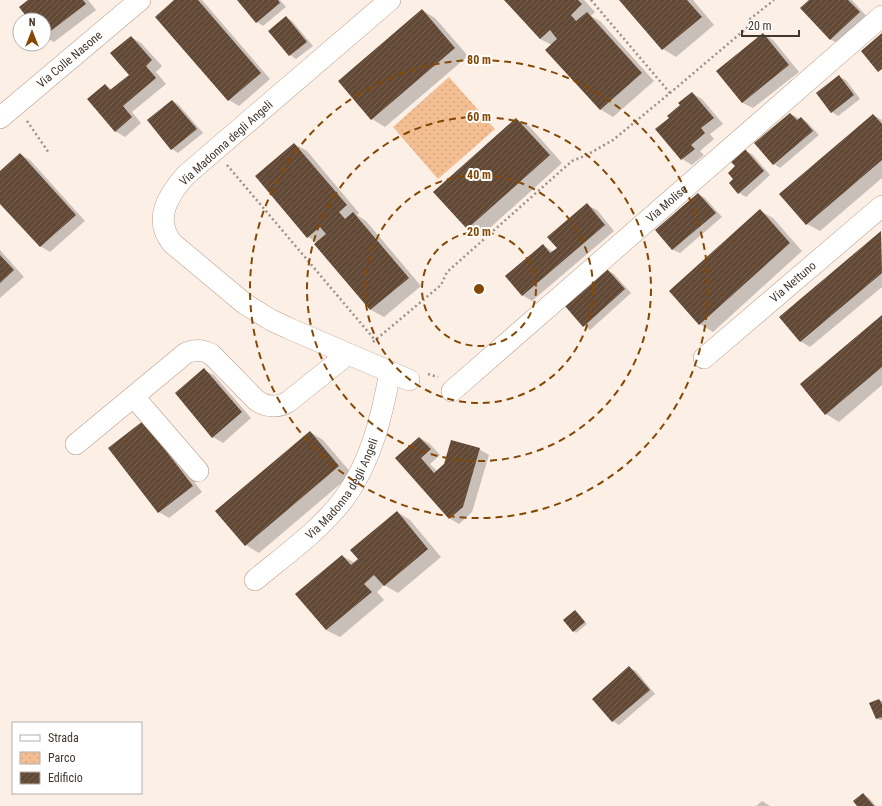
<svg xmlns="http://www.w3.org/2000/svg" width="882" height="806" font-family="'Roboto Condensed',sans-serif">
<style>
.park{fill:url(#park-dots)}
.shadow{fill:#0003}
.building{fill:url(#building-hatch)}
.lines{fill:none;stroke-linecap:round;stroke-linejoin:round}
.minor-casing{stroke:#ba9e89;stroke-width:22}
.path{stroke:#9c9087;stroke-width:2.5;stroke-dasharray:2 3;stroke-linecap:butt}
.minor{stroke:#fff;stroke-width:21}
.ring{fill:none;stroke:#854804;stroke-width:2;stroke-dasharray:7 5}
.labels{text-anchor:middle;stroke-width:4;stroke-linejoin:round;paint-order:stroke}
.street-label{font-size:12px;fill:#42372e;stroke:#fff}
.centre{fill:#854804;stroke:#fff;stroke-width:2}
.ring-label{font-size:12px;text-anchor:middle;font-weight:bold;fill:#854804;stroke:#fff;stroke-width:4;stroke-linejoin:round;paint-order:stroke}
</style>
<defs>
<pattern id="park-dots" width="8" height="8" patternUnits="userSpaceOnUse"><rect width="8" height="8" fill="#f4be93"/><path d="M2 2h.1M6 6h.1" fill="none" stroke="#d2a47f" stroke-width="1.8" stroke-linecap="round"/></pattern>
<pattern id="building-hatch" width="6" height="6" patternUnits="userSpaceOnUse"><rect width="6" height="6" fill="#624936"/><path d="M-1 1l2-2M0 6l6-6M5 7l2-2" fill="none" stroke="#766152"/></pattern>
</defs>
<rect width="100%" height="100%" fill="#fbefe6"/>
<path class="park" d="M449,77L495,129L438,179L393,127Z"/>
<path class="shadow" d="M30,0H88L96,10L54,42L44,37V20H31Z
M175,0H202L270,79L239,106L229,100Z
M238,0H280L286,7L263,26L257,22Z
M506,0H584L595,12L591,16L600,21L654,81L613,117L600,109L552,45L540,39Z
M620,0H693L714,25L676,57L663,49Z
M810,0H852L869,19L840,45L830,39Z
M422,10L435,18L468,56L385,127L372,119Z
M286,17L292,21L313,46L296,59L290,55Z
M763,34L773,40L799,72L753,108L743,103L718,71Z
M131,37L141,43L162,66L156,72L166,84L132,112L141,123L125,137L115,131L105,85L113,90L130,75Z
M839,77L846,80L860,99L838,116L832,112Z
M692,93L702,99L723,124L710,134L714,139L700,151L704,155L692,165L682,159L670,118Z
M173,101L179,105L203,133L178,153L172,149Z
M790,114L797,117L799,120L801,118L807,122L819,135L780,168L774,164Z
M873,115L882,120V178L820,231L807,224Z
M516,119L529,126L562,163L481,236L468,229L435,192Z
M294,144L307,151L359,213L357,215L366,221L421,286L384,317L371,310L315,245L318,243L308,237L256,176Z
M745,151L752,154L770,175L746,197L739,193L735,179L737,166Z
M20,154L30,160L85,221L50,252L40,246L0,202V172Z
M698,194L705,198L722,217L680,253L673,250L656,230Z
M587,205L597,210L614,231L532,301L522,295L543,245L553,252L558,248Z
M760,211L773,218L802,251L713,332L700,324Z
M881,232L882,287L810,347L800,341L780,318Z
M0,250L24,277L0,298Z
M607,270L614,274L631,293L590,330L584,326Z
M882,317V385L839,422L826,414Z
M204,370L214,375L251,418L223,443L213,437Z
M153,428L202,492L169,518L159,512Z
M310,432L323,440L352,474L259,553L246,545Z
M420,438L430,444L440,455L430,464L437,471L479,449L489,455L472,512L459,524L449,518L396,458Z
M397,512L410,520L441,557L398,593L384,585L377,592L384,600L340,637L326,630L297,594L342,556L355,563Z
M575,611L578,613L587,624L576,633L574,631Z
M629,668L636,671L655,694L619,725L613,721Z
M879,700L882,701V720H880L877,719L870,703Z
M863,794L869,798L876,806H858Z
M762,801L770,806H756Z"/>
<path class="building" d="M28,0H83L86,4L44,36V20H29L19,7Z
M174,0H198L261,73L228,101L155,17Z
M237,0H278L280,3L256,23Z
M504,0H578L582,4L571,15L576,21L587,12L642,73L600,110L545,50L557,39L550,30L540,39Z
M619,0H687L702,17L662,50Z
M809,0H848L860,12L830,40L800,8Z
M422,9L455,48L371,120L338,81Z
M286,16L307,42L289,56L268,31Z
M763,33L789,65L742,103L716,71Z
M882,33V69L878,72L861,51Z
M131,36L152,60L146,66L156,78L123,106L132,117L115,132L87,99L105,84L110,90L129,75L110,53Z
M839,75L854,95L831,113L816,93Z
M692,92L714,118L701,128L705,133L691,145L695,149L681,160L655,129L669,118L667,116L680,105L678,103Z
M172,100L197,129L171,150L147,120Z
M790,113L797,120L801,117L813,131L773,165L754,143Z
M873,114L882,124V160L806,225L779,194Z
M516,118L550,155L467,229L433,192Z
M294,143L347,205L339,212L345,219L353,212L409,278L370,310L314,244L326,234L320,227L307,238L255,176Z
M745,149L764,171L738,194L729,183L733,179L728,173L735,166L731,162Z
M20,153L76,215L40,247L0,204V171Z
M698,193L716,213L672,250L655,230Z
M587,203L605,225L522,296L505,276L543,244L550,253L557,248L547,237Z
M760,209L790,243L699,325L669,291Z
M881,231L882,273L800,342L779,317Z
M0,255L14,270L0,283Z
M607,269L625,289L583,327L565,306Z
M882,315V367L825,415L800,384Z
M204,368L242,412L212,438L175,393Z
M143,421L193,486L158,513L108,448Z
M310,431L339,466L245,546L215,511Z
M419,437L431,449L421,458L434,473L444,464L451,440L480,448L463,507L449,519L395,458Z
M397,511L428,549L384,586L374,575L364,584L372,592L326,630L295,594L342,555L351,565L358,559L350,550Z
M575,610L585,622L573,632L563,620Z
M629,666L650,690L612,722L592,699Z
M879,699L882,704V717L876,719L869,703Z
M863,793L874,806H857L853,801Z"/>
<g class="lines">
<defs>
<g id="minor">
<path d="M390,0L186,175C168,195 153,219 172,243L245,304L271,320L288,328L409,380"/>
<path id="s1" d="M0,118L140,0"/>
<path id="s2" d="M704,358L882,206"/>
<path id="s3" d="M452,391L882,16"/>
<path d="M134,397L198,471"/>
<path d="M76,444L186,353C195,349 203,350 211,354L256,400C266,407 278,408 288,402L348,354"/>
<path id="s4" d="M255,580C285,555 319,531 343,500C371,463 382,416 390,372"/>
</g>
</defs>
<use href="#minor" class="minor-casing"/>
<path class="path" d="M591,0L670,93
M27,121L49,153
M227,165L375,340
M373,342L441,285L447,272L572,161L587,155L613,140L670,93L748,27L750,19L774,0
M428,374L438,377"/>
<use href="#minor" class="minor"/>
</g>
<g class="ring">
<circle cx="479" cy="289" r="57"/>
<circle cx="479" cy="289" r="114"/>
<circle cx="479" cy="289" r="172"/>
<circle cx="479" cy="289" r="229"/>
</g>
<g class="labels">
<g class="street-label">
<text dy="4" stroke="none"><textPath href="#s1" startOffset="91">Via Colle Nasone</textPath></text>
<text transform="translate(226 143) rotate(-42)" y="4">Via Madonna degli Angeli</text>
<text dy="4" stroke="none"><textPath href="#s3" startOffset="285">Via Molise</textPath></text>
<text dy="4" stroke="none"><textPath href="#s2" startOffset="117">Via Nettuno</textPath></text>
<text dy="4" stroke="none"><textPath href="#s4" startOffset="128">Via Madonna degli Angeli</textPath></text>
</g>
</g>
<circle cx="479" cy="289" r="6" class="centre"/>
<g class="ring-label">
<text x="479" y="64">80 m</text>
<text x="479" y="121">60 m</text>
<text x="479" y="179">40 m</text>
<text x="479" y="236">20 m</text>
</g>
<rect x="12" y="722" width="130" height="72" fill="#ffffff" stroke="#b3afab"/>
<rect x="20" y="735" width="20" height="6" fill="#ffffff" stroke="#b3afab"/>
<text x="48" y="742" font-size="12" fill="#42372e">Strada</text>
<rect x="20" y="752" width="20" height="12" fill="url(#park-dots)" stroke="#b3afab"/>
<text x="48" y="762" font-size="12" fill="#42372e">Parco</text>
<rect x="20" y="772" width="20" height="12" fill="url(#building-hatch)" stroke="#b3afab"/>
<text x="48" y="782" font-size="12" fill="#42372e">Edificio</text>
<g transform="translate(32 32)"><circle r="19" fill="#ffffff" stroke="#b3afab"/>
<path d="M0-3L7 15L0 10L-7 15Z" fill="#854804"/>
<text y="-6" font-size="11" font-weight="bold" text-anchor="middle" fill="#42372e">N</text>
</g>
<path d="M742 30v6h57v-6" fill="none" stroke="#42372e" stroke-width="2"/>
<text x="748" y="30" font-size="12" fill="#42372e" stroke="#ffffff" stroke-width="3" paint-order="stroke">20 m</text>
</svg>
